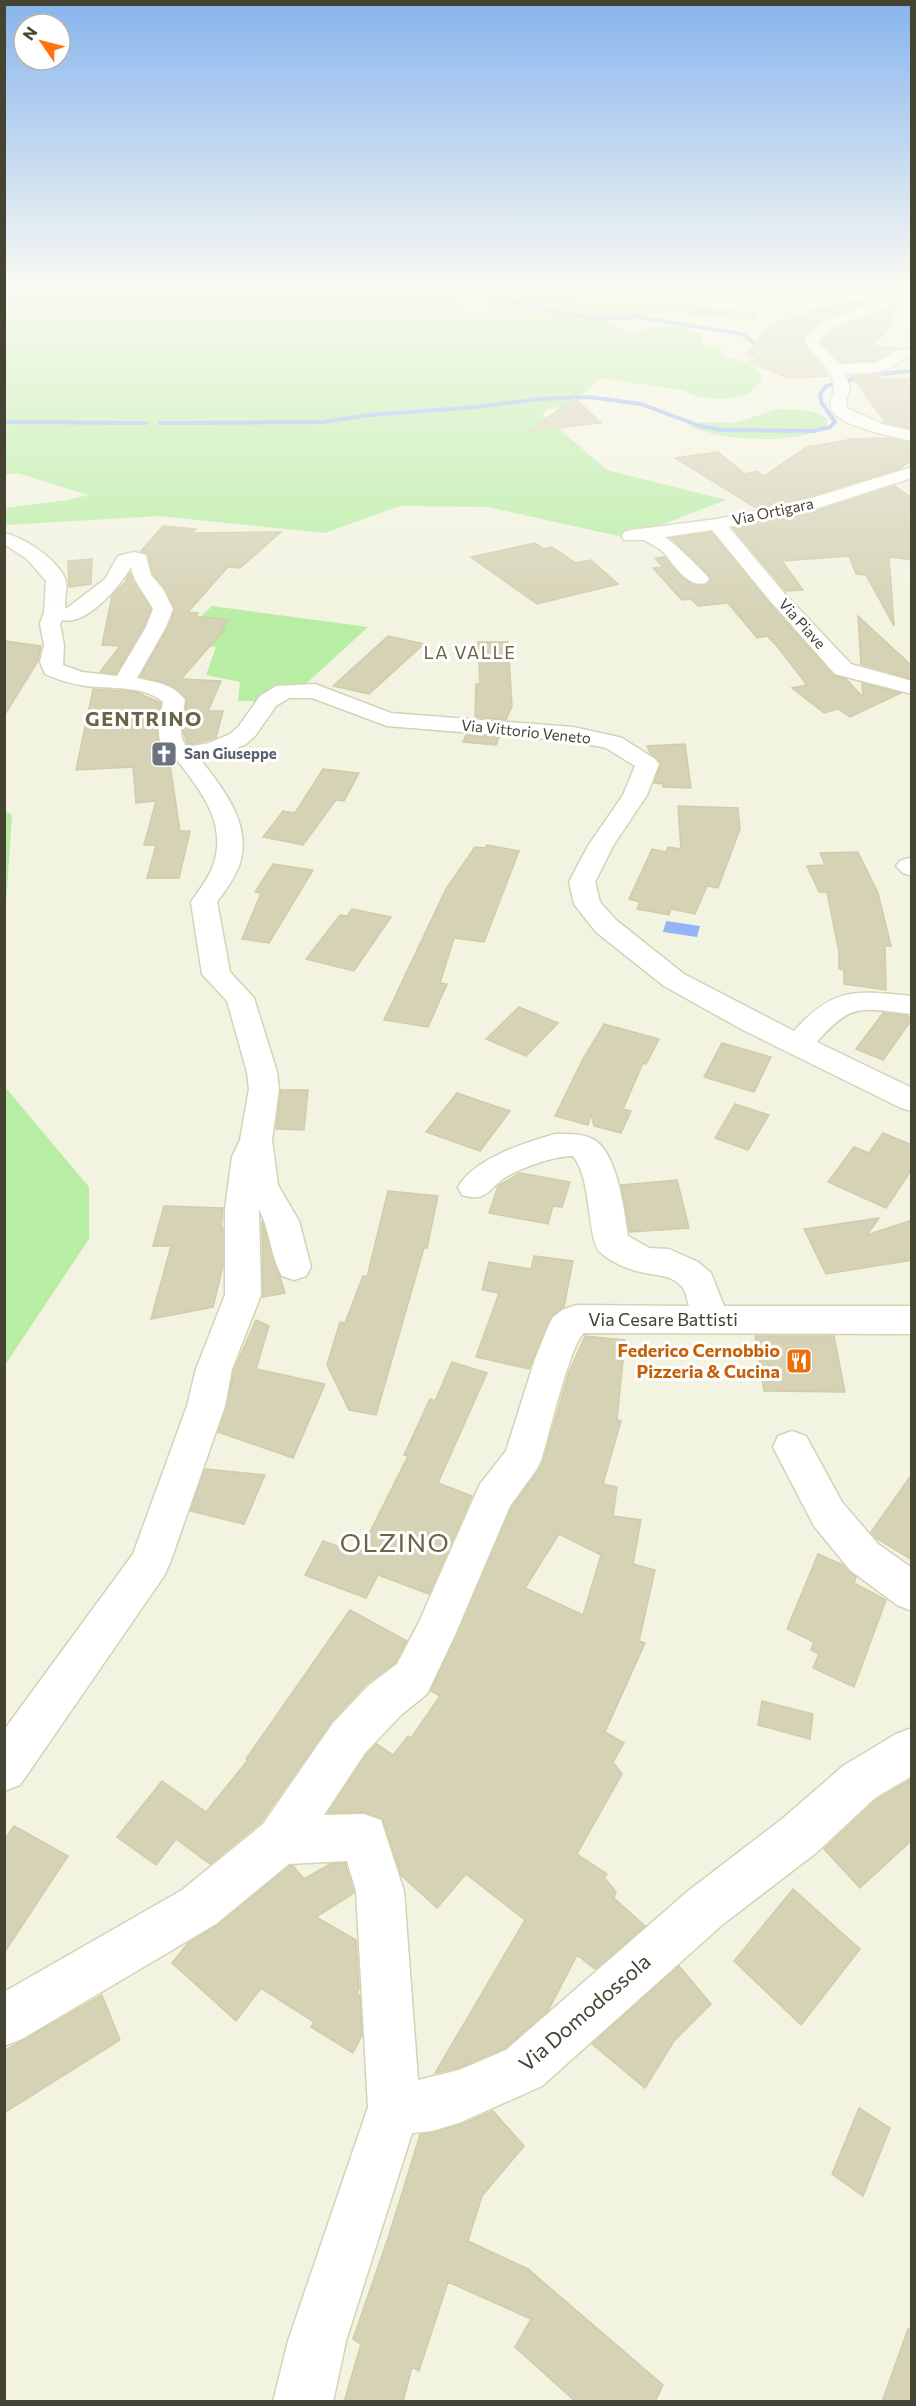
<svg xmlns="http://www.w3.org/2000/svg" width="916" height="2406" font-family="Commissioner,sans-serif">
<style>
.green{fill:#b8eda4;fill-rule:evenodd}
.water{fill:#95b4f8}
.lines{fill:none;stroke-linecap:round;stroke-linejoin:round}
.stream{stroke:#95b4f8;stroke-width:4}
.building{fill:#d5d2b5;stroke:#d1cda8;stroke-width:1.5;fill-rule:evenodd}
.minor-casing{stroke:#d4d3b7;stroke-width:3}
.minor{fill:#fff;fill-rule:evenodd}
.labels{text-anchor:middle;stroke-width:6;stroke-linejoin:round;paint-order:stroke}
.far-street-label{font-size:15px;fill:#454331;stroke:#fff}
.far-worship-label{font-size:15px;font-weight:bold;fill:#5b616d;stroke:#fff;text-anchor:start}
.far-quarter-label{font-size:18px;letter-spacing:1.5px;fill:#696547;stroke:#fff}
.street-label{font-size:18px;fill:#454331;stroke:#fff}
.food-label{font-size:18px;font-weight:bold;fill:#c56008;stroke:#fff;text-anchor:end}
.far-district-label{font-size:20px;font-weight:bold;letter-spacing:1.5px;fill:#696547;stroke:#fff}
.near-street-label{font-size:21px;fill:#454331;stroke:#fff}
.near-quarter-label{font-size:26px;letter-spacing:1.5px;fill:#696547;stroke:#fff}
</style>
<rect width="100%" height="100%" fill="#f3f3e1"/>
<path class="green" d="M5,286H742L699,295L681,288L699,299L666,301L658,315L610,318L607,322L631,332L670,326L702,333L703,345L720,346L724,358C740,358 757,364 763,380C758,384 753,391 748,394C736,400 695,401 685,391L602,378L567,406L548,409L542,414L607,470L726,500L627,538L488,507L400,506L325,533L160,516L5,525V508L67,500L88,495L17,473L5,475ZM479,289L485,300L486,311L465,312L457,304L454,295Z
M670,301L756,310L754,320L670,313V311L664,310Z
M777,409C792,410 816,408 827,419V425C821,428 813,433 806,435C771,442 721,440 689,426L700,422L735,423Z
M212,606L368,627L298,691L268,701H238L240,682L206,675L216,647L180,643L224,630L200,617Z
M5,811L12,815L5,918Z
M5,1087L89,1187V1239L5,1365Z"/>
<path class="water" d="M666,921L700,926L697,937L663,932Z"/>
<g class="lines">
<path class="stream" d="M468,286L514,302L562,314L606,319L637,317L742,334L763,350
M870,375L912,371
M4,422L146,423
M160,423L323,422L370,415L477,407L539,399L589,397L641,404L700,426L723,430L814,431L830,427L835,422L821,402L820,394L826,386L864,376"/>
</g>
<path class="building" d="M801,286H861L854,291L813,299L800,295Z
M879,286H890L891,291L874,300L822,321L802,340L828,376L789,378L748,362L759,359L746,354L770,325L819,310L872,299Z
M892,307L893,325L871,346L895,348L875,361L840,362L821,341L838,328Z
M883,373L878,379H912V429L886,423L852,376Z
M575,398L601,423L529,431Z
M891,438L912,443V459L901,468L801,499L756,508L675,458L718,452L745,474L757,471L764,476L807,447L853,439Z
M895,486L912,498V560L889,557L894,626L866,575L856,574L849,556L782,561L803,590L786,591L733,528L813,512Z
M163,526L196,529L192,533L281,532L240,568L228,567L188,612L198,613L195,616L228,620L221,629H225L181,679L221,681L208,711H223L216,738L188,745L183,731L187,699L171,685L140,676L168,628L175,610L165,588L153,574L148,554L141,551Z
M711,532L769,603L833,675L846,679L863,697L862,683L901,693L850,717L838,709L824,713L792,688L807,685L777,646L767,636L757,638L728,603L698,606L691,599L682,600L653,568L663,567L655,558L664,557L681,576L692,584L706,585L711,579L708,574L671,538Z
M535,543L544,549L552,547L576,563L591,560L618,584L537,604L471,557Z
M92,559L91,584L69,587L68,561Z
M130,573L151,609L144,626L116,674L100,672L120,646L102,645L112,596L129,578L126,579Z
M858,616L912,666V679L861,664Z
M388,636L424,644L369,694L333,686Z
M4,641L41,646L38,661L4,716Z
M478,642H508L512,706L506,720L475,717L476,684H480Z
M93,689L136,692L161,703L157,727L158,743L169,758L180,831H190L179,878H147L156,845H144L156,801L136,803L133,767L76,770Z
M466,735L499,737L496,745L463,742Z
M685,744L691,788L663,787V784L654,783L661,763L650,753L647,746Z
M323,769L359,773L344,801L336,800L303,845L263,837L283,811L295,813Z
M678,806L738,808L740,829L718,888L707,886L695,914L671,909L669,915L637,909L640,902L629,899L652,849L666,852L668,847L681,849Z
M487,845L519,851L484,942L454,938L440,983L447,984L428,1027L384,1020L446,889L475,847L485,848Z
M858,852L878,893L891,946H885L886,990L844,984V970L839,969V952L827,892H819L807,866L825,865L820,853Z
M273,864L313,870L269,943L242,939L261,893L255,892Z
M352,909L391,917L354,971L306,959L340,915L347,916Z
M519,1007L558,1023L526,1056L486,1039Z
M883,1013L907,1016L912,1019L883,1060L856,1049Z
M604,1024L659,1039L646,1064L643,1063L623,1109L631,1111L621,1133L594,1126L591,1114L588,1125L555,1116L583,1059Z
M722,1043L771,1057L754,1092L704,1077Z
M281,1090H308L304,1130L276,1129Z
M457,1093L510,1111L480,1151L426,1132Z
M735,1104L769,1115L748,1150L715,1138Z
M883,1133L912,1145V1169L886,1208L828,1182L854,1147L869,1153Z
M520,1173L570,1182L562,1207L553,1206L548,1224L489,1213L498,1186Z
M677,1180L689,1228L630,1232L621,1185Z
M388,1191L438,1196L427,1248H424L376,1415L349,1410L327,1365L340,1322L345,1323L363,1276L367,1277Z
M164,1206L223,1208L221,1229L223,1228V1266L213,1307L151,1319L171,1246H153Z
M879,1218L867,1235L912,1220V1260L826,1274L804,1229Z
M262,1221L285,1293L263,1297V1295Z
M534,1256L573,1261L564,1307L551,1316L529,1369L476,1357L499,1293L482,1290L489,1262L531,1269Z
M256,1320L269,1326L256,1369L325,1384L293,1458L218,1432L227,1407L234,1370Z
M585,1336L625,1340L617,1420L621,1421L603,1484L617,1487L613,1516L641,1520L633,1564L655,1570L639,1641L645,1643L605,1732L624,1743L613,1762L622,1774L577,1854L607,1874L604,1877L616,1892L614,1898L645,1926L595,1969L577,1955L548,2011L505,2048L458,2068L435,2073L525,1920L466,1874L437,1908L401,1875L382,1818L364,1812L328,1813L367,1754L377,1744L393,1755L408,1736L411,1738L440,1696L431,1691L512,1507L539,1470L544,1459L569,1372ZM559,1534L601,1555L583,1615L525,1588Z
M755,1336H834L845,1392L764,1391Z
M452,1362L487,1373L438,1483L472,1496L429,1594L378,1575L366,1598L305,1575L323,1541L359,1554L408,1456L404,1455L430,1399L435,1401Z
M205,1469L265,1475L244,1524L190,1511Z
M912,1474V1560L876,1538L871,1532Z
M818,1554L843,1565L856,1577L854,1583L886,1600L854,1687L813,1668L819,1654L811,1650L814,1642L787,1629Z
M350,1610L407,1641L395,1663L367,1683L331,1722L261,1822L210,1864L176,1839L156,1865L117,1837L162,1781L206,1812L248,1760L246,1759Z
M762,1701L813,1714L810,1739L758,1725Z
M912,1779V1840L860,1888L824,1849L876,1800Z
M14,1826L68,1856L4,1953V1840Z
M345,1863L354,1893L316,1917L356,1940L359,1989L357,1994L360,1995L362,2035L353,2053L311,2027L314,2022L261,1988L236,2021L172,1963L188,1943L217,1926L290,1866H293L304,1879L330,1864Z
M793,1889L860,1949L801,2025L734,1961Z
M679,1966L711,2004L674,2041L645,2088L592,2044Z
M102,1995L120,2040L4,2113V2051Z
M859,2108L890,2128L863,2196L832,2174Z
M493,2111L524,2146L482,2196L468,2241L528,2269L663,2385L655,2402H576L515,2347L531,2319L448,2282L419,2371L412,2367L403,2402H344L361,2344L353,2339L389,2235L420,2135L460,2125Z
M908,2329H912V2402H882Z"/>
<g class="lines">
<defs>
<path id="minor" d="M509,286L637,291L781,307L855,293L862,291L864,286H877L872,297L781,315L637,299L534,295Z
M897,286H910L911,289C889,317 836,316 818,341L839,364L876,363L897,350L912,349V357C903,357 898,365 889,368C875,374 859,374 844,373L850,388L846,400L847,408L882,424L912,431V441C894,437 838,426 831,409C828,401 835,394 834,387C832,368 814,355 804,341C824,311 871,312 898,288Z
M912,467V478L812,510L729,527L785,594L851,664L912,681V694L835,674L771,602L712,530L665,537C680,548 692,561 706,575L709,579L706,583C688,588 675,566 665,554C660,548 651,544 644,540H624L622,536L624,532L631,530L717,519L802,501Z
M4,533C24,537 60,561 66,581C68,590 63,601 66,609L105,579L118,556L134,552L146,555L151,575L163,589L173,609L166,627L137,678C155,682 174,684 185,700C183,716 176,734 187,747L209,743L230,734L239,726L260,696L276,686L315,684L391,713L573,727L614,736L622,738L655,759L659,764L647,795L613,846L595,882L600,902L616,920L684,974L794,1031C834,986 856,991 912,996V1014C862,1009 852,1001 817,1042L912,1088V1111L901,1108L743,1030L664,986L596,932L574,904L569,882L588,846L623,795L635,766L606,748L573,741L387,726L312,698H289L276,706L255,736L246,744L223,754L200,759C224,790 253,825 239,866C234,879 225,891 217,902L230,972L254,998L277,1072L279,1089L272,1140L278,1185L299,1221L311,1267L306,1276L294,1280L282,1276C270,1255 270,1230 259,1209L261,1295L232,1369L225,1406L170,1563L164,1576L20,1785L4,1791V1730L133,1554L187,1406L196,1369L225,1295V1209L232,1157L240,1140L249,1089L247,1072L227,1001L202,974L191,902C199,890 208,879 213,866C228,824 201,791 177,760C152,748 159,724 163,702C144,685 109,689 86,686C72,684 58,680 45,674L40,662L44,645L40,624L44,612L46,581L27,559L4,544ZM131,567C133,582 146,595 153,609L146,627L117,676L82,672L63,665L64,645L60,624L62,620C87,626 120,586 131,567Z
M909,858L912,859V876L903,873L896,866L900,861Z
M555,1134C568,1134 585,1133 596,1141C618,1157 624,1210 628,1236L649,1248L669,1249L698,1262L711,1273L724,1306H912V1334L584,1333C570,1344 549,1436 542,1458L537,1469L510,1506L455,1635L427,1694L401,1715L365,1753L324,1815L364,1814L381,1820L404,1891L418,2080L459,2070L506,2050L688,1891L782,1819L843,1766L896,1734L912,1728V1776L875,1798L816,1853L722,1925L542,2086L459,2123L432,2131L412,2133L346,2341L333,2402H273L288,2341L368,2107L356,1891L347,1861L289,1864L216,1924L22,2039L4,2046V1992L182,1890L263,1824L333,1723L369,1685L397,1664L419,1622L480,1484L506,1451L535,1359L548,1327L553,1317L564,1309L577,1305L689,1306C687,1300 686,1292 683,1288C672,1274 657,1276 641,1272C629,1270 609,1261 600,1252C587,1239 592,1178 573,1156C554,1156 523,1167 506,1177C488,1188 488,1203 462,1195L458,1187C475,1158 524,1143 555,1134Z
M792,1431L806,1436L842,1502L878,1544L912,1568V1611L897,1605L850,1570L814,1526L773,1447L778,1436Z"/>
</defs>
<use href="#minor" class="minor-casing"/>
<use href="#minor" class="minor"/>
</g>
<linearGradient id="sky" x2="0" y2="1"><stop stop-color="#87b4ee"/><stop offset="0.46" stop-color="#fafaf2"/><stop offset="1" stop-color="#fafaf2" stop-opacity="0"/></linearGradient>
<rect width="916" height="623" fill="url(#sky)"/>
<defs>
<symbol id="church-square" viewBox="-11 -11 22 22"><rect x="-9" y="-9" width="18" height="18" rx="4" fill="#6b7280" stroke="#fff"/><path d="M-1.2-6h2.4v3.5h3.3v2.4h-3.3V6h-2.4V-.1h-3.3v-2.4h3.3Z" fill="#fff"/></symbol>
<symbol id="restaurant-square" viewBox="-11 -11 22 22"><rect x="-9" y="-9" width="18" height="18" rx="4" fill="#e8710a" stroke="#fff"/><path d="M-5-6h1v4h1v-4h1v4h1v-4h1v5L-1.5 .5V6h-2V.5L-5-1ZM5-6V6H3V1.5H1.5Q1.5-4 5-6Z" fill="#fff"/></symbol>
</defs>
<g fill-rule="evenodd">
<use href="#church-square" x="149" y="739" width="30" height="30"/>
<use href="#restaurant-square" x="784" y="1346" width="30" height="30"/>
</g>
<g class="labels">
<g class="far-street-label">
<text transform="translate(773 512) rotate(-12)" y="5">Via Ortigara</text>
<text transform="translate(802 624) rotate(48)" y="5">Via Piave</text>
<text transform="translate(526 732) rotate(6)" y="5">Via Vittorio Veneto</text>
</g>
<g class="far-worship-label">
<text x="184" y="759">San Giuseppe</text>
</g>
<g class="far-quarter-label">
<text x="470" y="659">LA VALLE</text>
</g>
<g class="street-label">
<text x="663" y="1326">Via Cesare Battisti</text>
</g>
<g class="food-label">
<text x="780" y="1357">Federico Cernobbio<tspan x="780" dy="21">Pizzeria &amp; Cucina</tspan></text>
</g>
<g class="far-district-label">
<text x="144" y="726">GENTRINO</text>
</g>
<g class="near-street-label">
<text transform="translate(585 2013) rotate(-41)" y="7">Via Domodossola</text>
</g>
<g class="near-quarter-label">
<text x="395" y="1552">OLZINO</text>
</g>
</g>
<rect width="916" height="2406" fill="none" stroke="#454331" stroke-width="12"/>
<g transform="translate(42 42) rotate(305)"><circle r="28" fill="#ffffff" stroke="#b5b4ad" stroke-width="1.5"/>
<path d="M0-4.5L10 22L0 15L-10 22Z" fill="#ff750c"/>
<text y="-9" font-size="16" font-weight="bold" text-anchor="middle" fill="#454331">N</text>
</g>
</svg>
